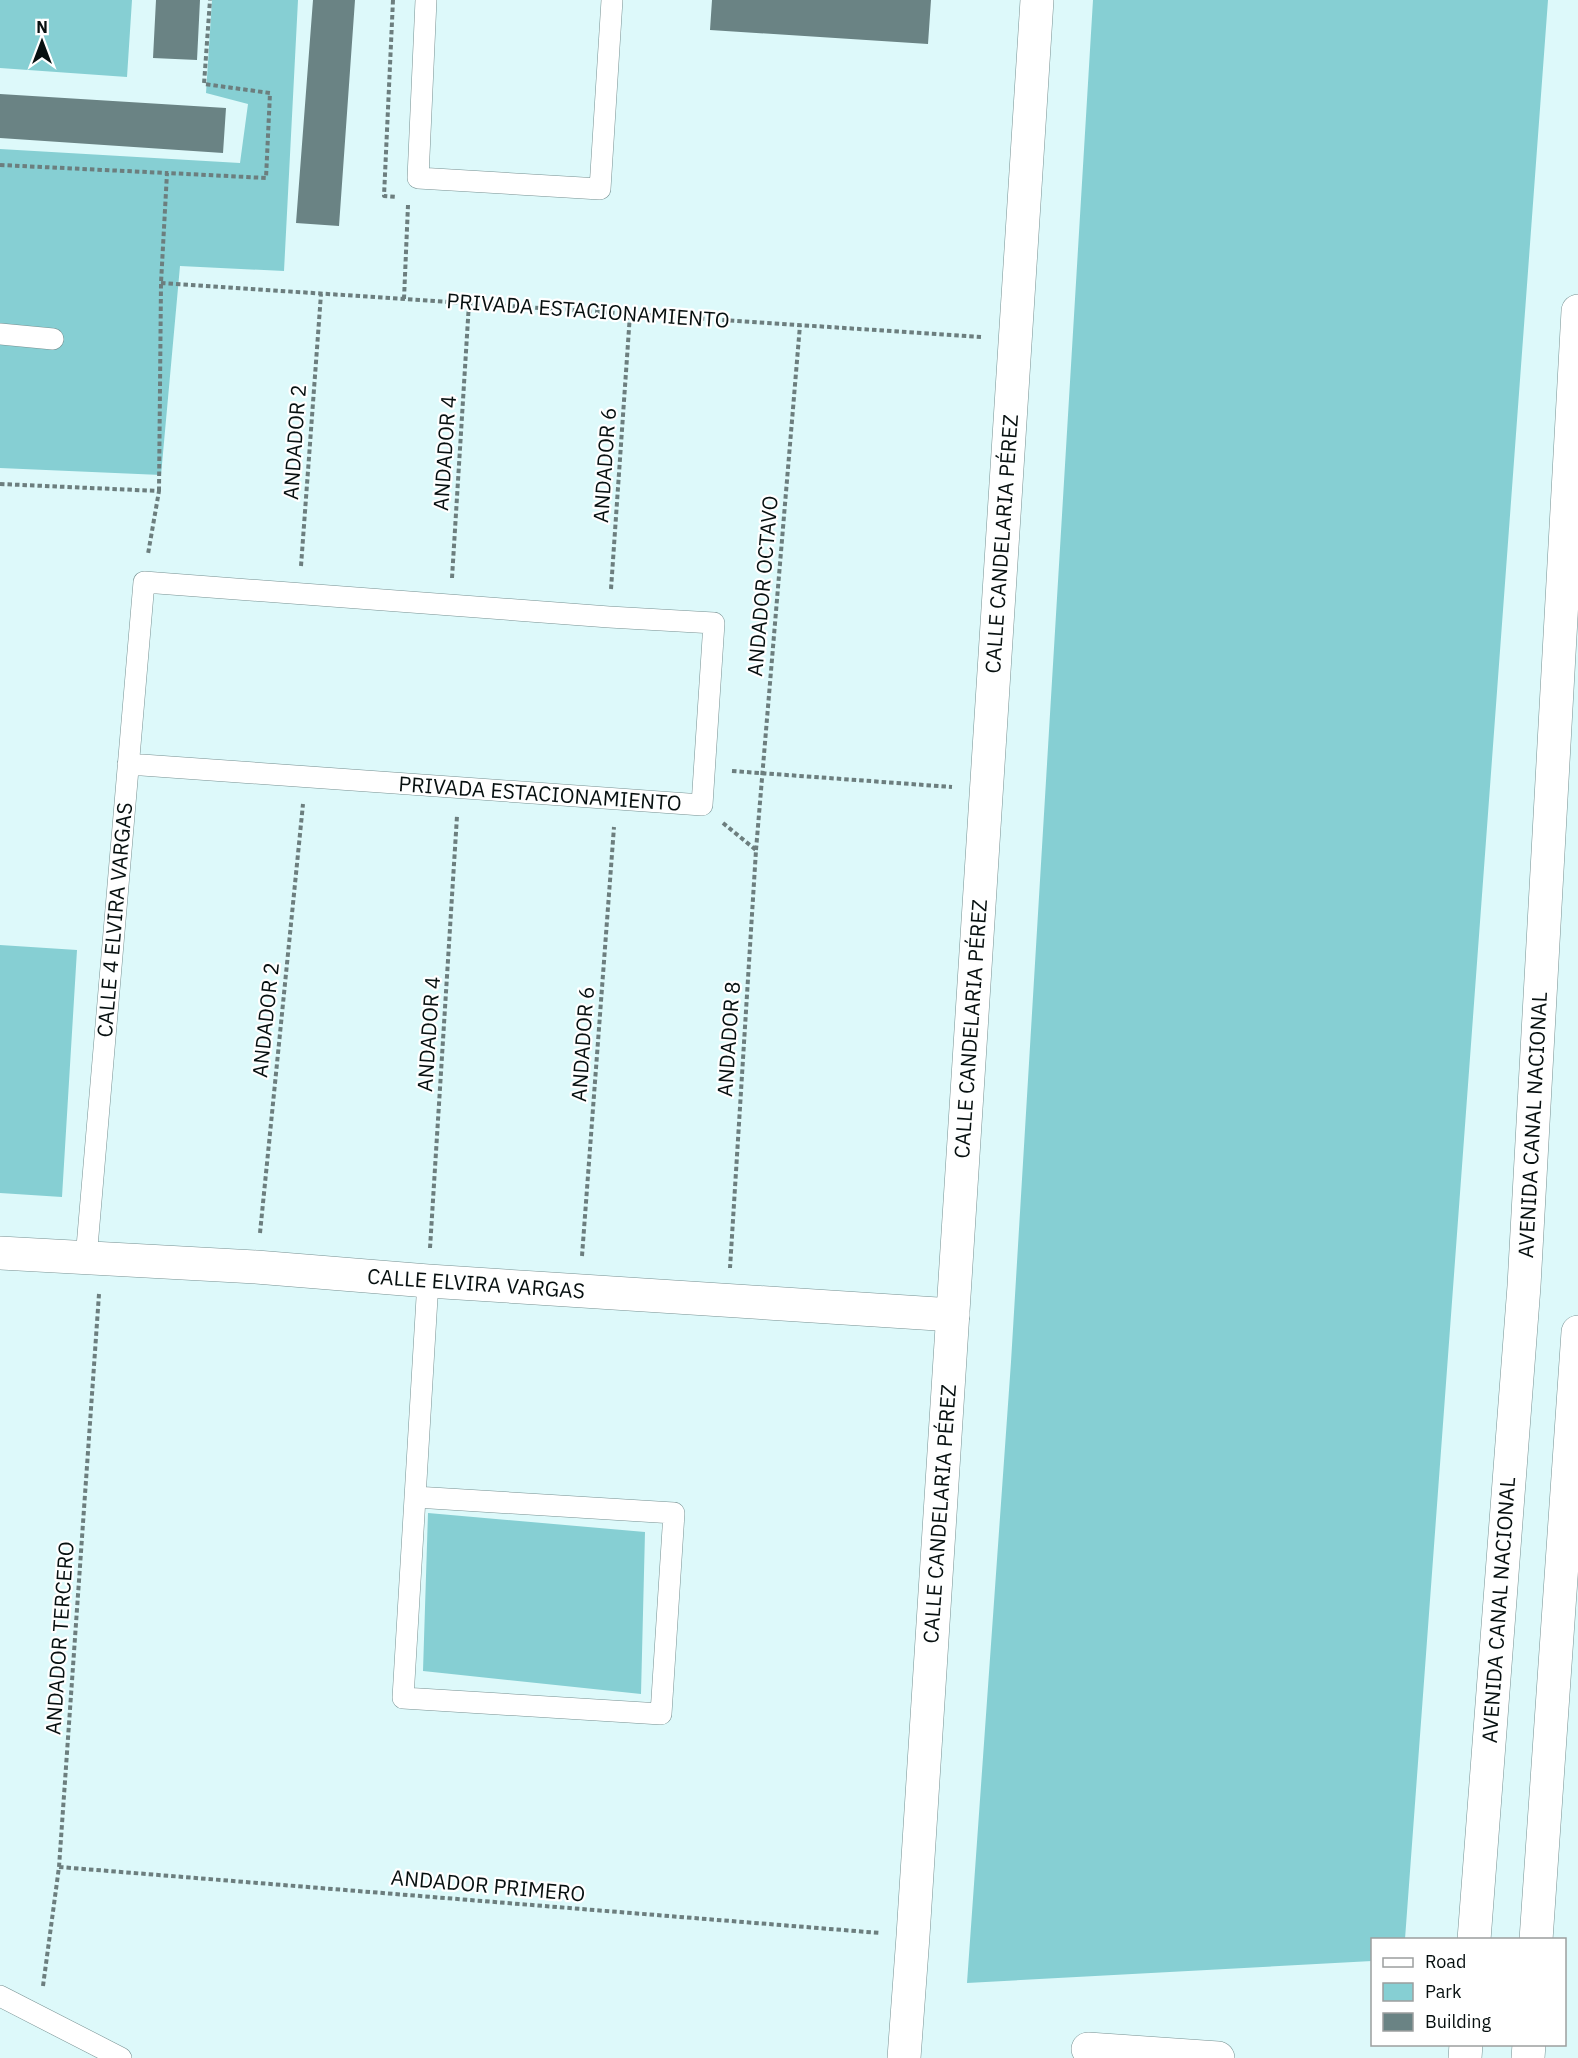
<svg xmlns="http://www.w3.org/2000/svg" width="1578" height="2058" font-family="'IBM Plex Sans',sans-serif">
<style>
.green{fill:#86cfd3}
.building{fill:#6a8384}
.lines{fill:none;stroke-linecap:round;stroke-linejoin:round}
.lane-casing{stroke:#779192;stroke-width:22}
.street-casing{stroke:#779192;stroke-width:34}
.secondary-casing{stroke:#779192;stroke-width:34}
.path{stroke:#6c7e7e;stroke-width:4;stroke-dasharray:4.5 3;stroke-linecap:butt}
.lane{stroke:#fff;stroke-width:21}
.street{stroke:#fff;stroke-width:33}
.secondary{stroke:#fff;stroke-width:33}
.labels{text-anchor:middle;stroke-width:4.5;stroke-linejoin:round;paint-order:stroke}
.street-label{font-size:21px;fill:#071010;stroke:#fff}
</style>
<rect width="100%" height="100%" fill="#ddf9fa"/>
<path class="green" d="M0,0H132L127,77L0,68Z
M212,0H298L284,271L180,266L161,475L0,468V149L240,163L248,104L206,93Z
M1093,0H1548L1405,1939L1372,1940V1961L967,1983L1011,1362Z
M0,945L77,950L62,1197L0,1193Z
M428,1513L645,1532L641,1694L423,1671Z"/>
<path class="building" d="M156,0H200L197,60L153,58Z
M313,0H355L339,226L296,223Z
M712,0H931L928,44L710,30Z
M0,94L226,108L223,153L0,138Z"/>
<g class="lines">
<defs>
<path id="lane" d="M426,0L418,178L600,189L612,0
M0,334L53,339
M86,1259L144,582L609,617L714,623L702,805L128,764
M415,1497L674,1513L661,1714L403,1698L428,1281
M0,1996L121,2058"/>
<path id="street" d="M0,1253L256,1267L428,1281L953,1315
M1088,2049L1218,2058"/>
<path id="secondary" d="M1474,1940L1524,1286L1578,311
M1536,1940L1578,1332
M904,2058L913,1936L1037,0
M1465,2058L1466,2044
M1528,2058L1529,2044"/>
</defs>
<use href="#lane" class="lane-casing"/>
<use href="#street" class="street-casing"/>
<use href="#secondary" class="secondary-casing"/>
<path class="path" d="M393,0L384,196L397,197
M0,165L167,173
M161,283L981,337
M404,299L408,205
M0,484L159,491L148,554
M159,491L161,283L167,173L266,178L270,93L204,84L210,0
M301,566L321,294
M452,578L469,303
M611,589L630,314
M732,771L952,787
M723,823L756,850L730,1268
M756,850L800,325
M260,1233L303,804
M430,1248L457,816
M582,1256L614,827
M59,1867L880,1933
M43,1986L59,1867L99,1294"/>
<use href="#lane" class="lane"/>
<use href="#street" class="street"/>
<use href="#secondary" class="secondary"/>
</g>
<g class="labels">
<g class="street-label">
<text transform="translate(588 311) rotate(4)" y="7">PRIVADA ESTACIONAMIENTO</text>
<text transform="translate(295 442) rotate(-86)" y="7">ANDADOR 2</text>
<text transform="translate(445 453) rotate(-86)" y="7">ANDADOR 4</text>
<text transform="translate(605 465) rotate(-86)" y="7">ANDADOR 6</text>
<text transform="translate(1002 544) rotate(-86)" y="7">CALLE CANDELARIA PÉREZ</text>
<text transform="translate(763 586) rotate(-85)" y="7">ANDADOR OCTAVO</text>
<text transform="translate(540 794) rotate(4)" y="7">PRIVADA ESTACIONAMIENTO</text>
<text transform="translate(115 920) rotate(-85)" y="7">CALLE 4 ELVIRA VARGAS</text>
<text transform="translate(266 1020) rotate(-84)" y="7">ANDADOR 2</text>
<text transform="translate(971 1029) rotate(-86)" y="7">CALLE CANDELARIA PÉREZ</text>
<text transform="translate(429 1034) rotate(-86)" y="7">ANDADOR 4</text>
<text transform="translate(729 1039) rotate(-86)" y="7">ANDADOR 8</text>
<text transform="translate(583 1044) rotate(-86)" y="7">ANDADOR 6</text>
<text transform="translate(1533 1125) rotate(-87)" y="7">AVENIDA CANAL NACIONAL</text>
<text transform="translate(476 1284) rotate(4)" y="7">CALLE ELVIRA VARGAS</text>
<text transform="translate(940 1514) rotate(-86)" y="7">CALLE CANDELARIA PÉREZ</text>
<text transform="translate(1499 1610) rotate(-86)" y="7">AVENIDA CANAL NACIONAL</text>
<text transform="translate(60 1638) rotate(-86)" y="7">ANDADOR TERCERO</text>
<text transform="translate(488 1886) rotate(5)" y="7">ANDADOR PRIMERO</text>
</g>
</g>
<rect x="1371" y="1938" width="195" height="108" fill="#ffffff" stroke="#9c9f9f" stroke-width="1.5"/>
<rect x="1383" y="1958" width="30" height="9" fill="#ffffff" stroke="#9c9f9f" stroke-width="1.5"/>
<text x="1425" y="1968" font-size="18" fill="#071010">Road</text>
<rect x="1383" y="1983" width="30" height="18" fill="#86cfd3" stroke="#9c9f9f" stroke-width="1.5"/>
<text x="1425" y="1998" font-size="18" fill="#071010">Park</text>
<rect x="1383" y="2013" width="30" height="18" fill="#6a8384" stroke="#9c9f9f" stroke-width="1.5"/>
<text x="1425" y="2028" font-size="18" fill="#071010">Building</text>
<g transform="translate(42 42)" stroke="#ffffff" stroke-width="4.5" paint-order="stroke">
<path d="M0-4.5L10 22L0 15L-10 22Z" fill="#071010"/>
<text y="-9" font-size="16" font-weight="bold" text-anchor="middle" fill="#071010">N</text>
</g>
</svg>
